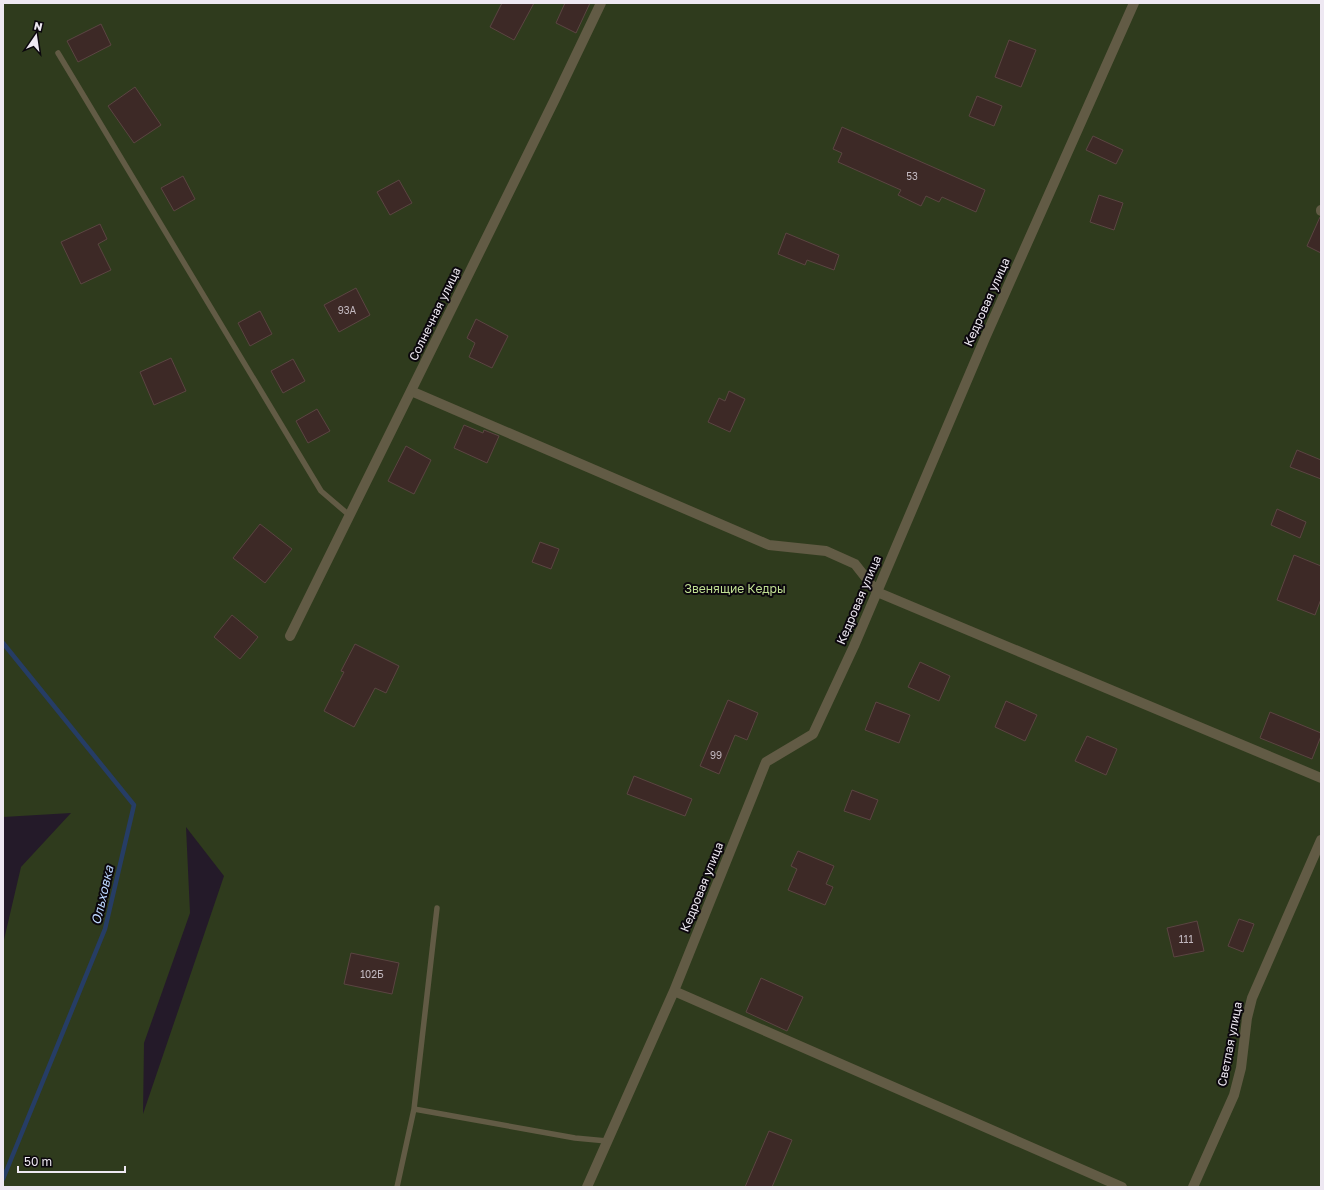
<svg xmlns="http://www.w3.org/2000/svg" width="1324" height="1190" font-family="'Golos Text',sans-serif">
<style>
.green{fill:#2f3b1d;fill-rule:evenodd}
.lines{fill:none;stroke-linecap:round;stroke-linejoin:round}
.stream{stroke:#263d65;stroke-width:4.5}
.building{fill:#3d2926;stroke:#5b4542}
.lane{stroke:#625b45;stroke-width:5.5}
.street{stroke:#625b45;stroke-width:10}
.labels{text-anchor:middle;stroke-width:4;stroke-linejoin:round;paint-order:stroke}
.number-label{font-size:10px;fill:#c2b8bf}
.street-label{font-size:12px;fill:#eee8f2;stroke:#0b070d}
.park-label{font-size:12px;fill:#c0df93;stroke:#0b070d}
.water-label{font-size:13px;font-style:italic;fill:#bcd6fe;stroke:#0b070d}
</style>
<rect width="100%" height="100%" fill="#241a29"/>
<path class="green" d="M3,3H1321V1187H3V944L21,867L71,813L3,817ZM186,827L224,876L143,1114L144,1043L190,913Z"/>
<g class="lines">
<path class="stream" d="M3,643L134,805L105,929L3,1179"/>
</g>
<path class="building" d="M502,3H534L514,40L490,27Z
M565,3H590L576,33L556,23Z
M101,24L111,45L78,62L67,41Z
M1009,40L1036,50L1021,87L995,77Z
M135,87L161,125L134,143L108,106Z
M977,96L1002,106L994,126L969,116Z
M842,127L985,190L976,212L942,197L939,202L926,196L921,206L898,195L901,190L838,162L842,153L833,149Z
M1093,136L1123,150L1116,164L1086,150Z
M183,176L195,199L174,211L161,188Z
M399,180L412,203L390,215L377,192Z
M1099,195L1123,203L1114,230L1090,222Z
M1320,217H1321V253L1307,246Z
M100,224L107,239L98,244L111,270L81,284L61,242Z
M786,233L839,255L834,270L807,260L805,265L778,254Z
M356,288L370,315L339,332L324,305Z
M260,311L272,334L250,346L238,323Z
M476,319L508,336L492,368L469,357L475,343L467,338Z
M171,358L186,391L154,405L140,372Z
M293,359L305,381L283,393L271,371Z
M729,391L745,399L730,432L708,422L719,398L725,401Z
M317,409L330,431L308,443L296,421Z
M464,425L483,433L484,430L499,436L487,463L454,448Z
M406,446L431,460L414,494L388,481Z
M1297,450L1321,460V479L1290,467Z
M1277,509L1306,522L1300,538L1271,525Z
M260,524L292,549L265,583L233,558Z
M540,542L559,549L551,569L532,562Z
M1294,555L1321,566V599L1315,615L1277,600Z
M232,615L258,637L240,659L214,637Z
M355,644L399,666L386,693L375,688L354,727L324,711L344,672L341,671Z
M920,662L950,676L939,701L908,687Z
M728,700L758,713L747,740L735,735L719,774L700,766Z
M1006,701L1037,715L1025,741L995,727Z
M876,702L910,715L899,743L865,730Z
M1270,712L1321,733V736L1312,759L1260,738Z
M1087,736L1117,749L1106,775L1075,761Z
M634,776L692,799L685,816L627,794Z
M852,790L878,800L870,820L844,811Z
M798,851L834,866L826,884L833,887L825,905L788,890L797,869L791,866Z
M1239,919L1254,924L1243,952L1228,946Z
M1197,921L1204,951L1174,957L1167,928Z
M351,953L399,963L392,994L344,984Z
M761,978L803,997L787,1031L746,1012Z
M769,1131L792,1140L772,1187H745Z"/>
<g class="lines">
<path class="lane" d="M58,53L321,491L349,515
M437,908L414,1109L575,1138L607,1141
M397,1187L414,1109"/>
<path class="street" d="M1321,210V211
M411,391L769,545L826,551L855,564L877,592L1321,778
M290,636L555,99L601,3
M674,991L1122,1187
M587,1187L674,991L766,762L813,734L854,646L985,338L1134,3
M1193,1187L1234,1095L1241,1068L1247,1018L1252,998L1321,840"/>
</g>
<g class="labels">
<g class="number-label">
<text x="912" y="180">53</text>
<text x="347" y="314">93А</text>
<text x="716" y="759">99</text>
<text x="1186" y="943">111</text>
<text x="372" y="978">102Б</text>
</g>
<g class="street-label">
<text transform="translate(987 302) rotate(-66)" y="4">Кедровая улица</text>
<text transform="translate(435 314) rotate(-64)" y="4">Солнечная улица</text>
<text transform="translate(859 600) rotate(-67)" y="4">Кедровая улица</text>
<text transform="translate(702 887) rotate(-68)" y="4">Кедровая улица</text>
<text transform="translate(1230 1044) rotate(-79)" y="4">Светлая улица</text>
</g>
<g class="park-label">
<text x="735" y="593">Звенящие Кедры</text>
</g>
<g class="water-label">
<text transform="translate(102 895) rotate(-77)" y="5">Ольховка</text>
</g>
</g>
<rect width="1324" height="1190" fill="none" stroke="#eee8f2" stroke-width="8"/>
<g transform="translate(36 36) rotate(13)" stroke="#0b070d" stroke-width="3" paint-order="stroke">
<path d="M0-3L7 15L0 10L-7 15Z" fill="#eee8f2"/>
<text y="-6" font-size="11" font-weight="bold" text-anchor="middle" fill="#eee8f2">N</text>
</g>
<path d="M18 1166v6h107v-6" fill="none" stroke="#eee8f2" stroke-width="2"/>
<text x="24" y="1166" font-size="12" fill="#eee8f2" stroke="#0b070d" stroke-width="3" paint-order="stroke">50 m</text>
</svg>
